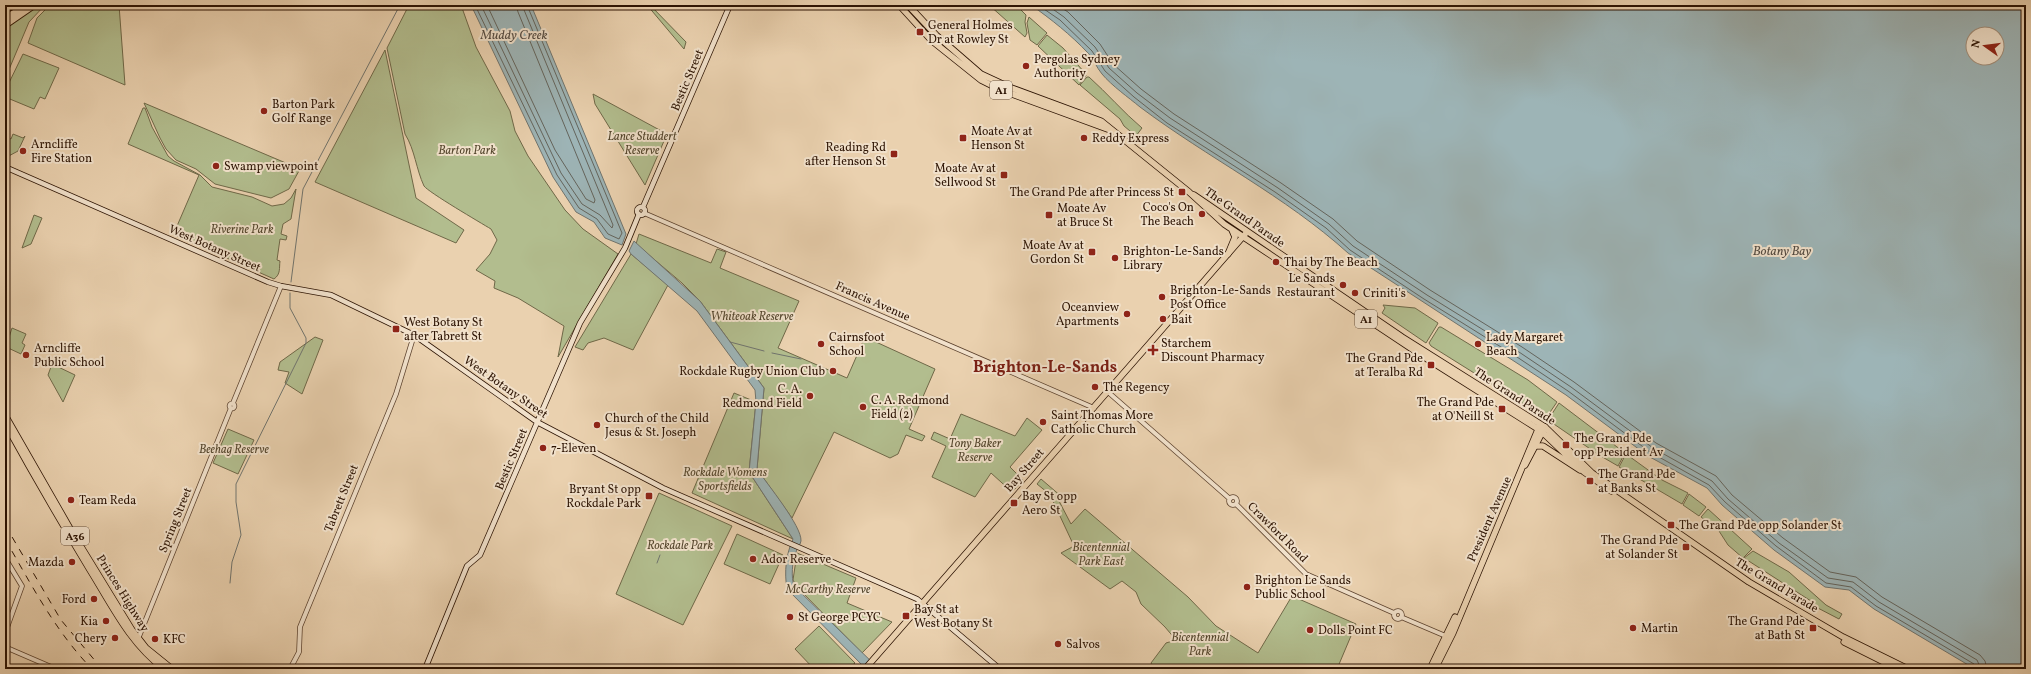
<svg xmlns="http://www.w3.org/2000/svg" width="2031" height="674" font-family="Vollkorn,serif">
<style>
.green{fill:#b2bd8e;stroke:#6f6848}
.water{fill:#9db4b6;stroke:#70746e;fill-rule:evenodd}
.lines{fill:none;stroke-linecap:round;stroke-linejoin:round}
.shore{stroke:#64645c;stroke-width:1}
.stream{stroke:#70746e;stroke-width:1}
.tertiary-casing{stroke:#5c422e;stroke-width:5.5}
.secondary-casing{stroke:#2c1303;stroke-width:6}
.primary-casing{stroke:#2c1303;stroke-width:7}
.trunk-casing{stroke:#2c1303;stroke-width:7}
.motorway-casing{stroke:#2c1303;stroke-width:8}
.tertiary{stroke:#f1e1cb;stroke-width:4}
.secondary{stroke:#f1e1cb;stroke-width:4.5}
.primary{stroke:#ead1af;stroke-width:5.5}
.trunk{stroke:#ead1af;stroke-width:5.5}
.motorway{stroke:#ead1af;stroke-width:6}
.rail{stroke:#2c1303;stroke-width:1;stroke-dasharray:7 7;stroke-linecap:butt}
.poi-dot{fill:#8f2418;stroke:#f1e1cb;stroke-width:1.5}
.labels{text-anchor:middle;stroke-width:4;stroke-linejoin:round;paint-order:stroke}
.shield{fill:#f1e1cb;stroke:#67513f;stroke-width:1}
.shield-label{font-size:11px;font-weight:bold;fill:#2c1303}
.poi-label{font-size:12px;fill:#2c1303;stroke:#f1e1cb;text-anchor:start}
.street-label{font-size:12px;fill:#2c1303;stroke:#f1e1cb}
.park-label{font-size:12px;font-style:italic;fill:#54462d;stroke:#f1e1cb}
.water-label{font-size:13px;font-style:italic;fill:#544b42;stroke:#f1e1cb}
.district-label{font-size:16px;font-weight:bold;fill:#7a1f14;stroke:#f1e1cb}
</style>
<rect width="100%" height="100%" fill="#ead1af"/>
<filter id="stains"><feTurbulence type="fractalNoise" baseFrequency=".005" numOctaves="4"/><feColorMatrix values="0 0 0 0 .2 0 0 0 0 .09 0 0 0 0 .02 0 0 0 .5 -.17"/></filter>
<radialGradient id="worn" r=".72"><stop offset=".6" stop-color="#630" stop-opacity="0"/><stop offset="1" stop-color="#630" stop-opacity=".3"/></radialGradient>
<path class="green" d="M39,5H45L29,22L5,79V27Z
M50,5H119L125,85L28,43L37,18Z
M409,5H461L476,47L510,111L515,131L528,156L565,210L583,229L618,254L558,357L564,326L518,298L494,288L495,281L476,270L490,254L497,240L491,229C481,223 428,192 424,186C416,169 415,150 405,134L387,48Z
M647,5H650L686,42L684,49Z
M989,5H1016L1026,15L1025,22L1027,33L1025,37Z
M1029,17L1047,33L1037,45L1030,40L1027,23Z
M1047,35L1063,48L1085,73L1086,76L1079,85L1038,46Z
M385,50L416,198L464,230L456,243L315,182Z
M23,54L59,68L45,99L40,97L34,109L5,97V91Z
M1087,77H1089C1107,93 1123,112 1142,128L1136,136L1124,126L1120,119L1080,85Z
M593,94L667,134L645,185L595,104Z
M144,103L300,169L289,189L271,198L215,184L196,169L176,160L166,149L160,138Z
M143,108H145L152,127L168,156L174,161L200,175L212,187L252,197L272,206L284,204L291,198L296,189L291,219L283,224L281,234L287,236L286,240L280,239L277,260L280,261C279,268 281,274 274,279L175,235L174,233L199,175L128,144Z
M13,134L23,138L25,136L18,151L5,158V137L11,139Z
M34,215L42,218L31,244L22,248Z
M639,234L711,263L717,249L726,252L720,268L799,301L778,348L847,378L865,337L935,369L909,429L925,436L922,441L906,435L898,454L890,458L834,432L792,518L757,469L764,388L700,301L682,283L636,244Z
M631,254L668,285L633,350L604,338L588,343L583,350L575,347Z
M1383,305L1415,308L1438,323L1437,325L1426,343L1382,313L1385,308Z
M1439,327H1441L1528,380L1557,402L1546,418L1431,346L1429,343Z
M12,328L26,334L22,343L25,345L21,354L6,347Z
M315,337L323,340L302,394L285,383L289,372L278,370L280,362Z
M52,364L75,375L63,402L48,375Z
M734,393L756,402L749,472L793,539L692,493Z
M1559,403L1625,453L1618,466L1599,455L1548,420Z
M961,414L1015,436L1027,418L1042,430L1010,467L1023,480L1012,492L991,473L975,497L932,477L946,446L931,439L934,432L950,439Z
M228,429L254,440L238,474L213,463Z
M1626,454L1662,480L1688,493L1682,504L1619,467Z
M1041,479L1062,497L1059,501L1071,524L1085,509L1188,597L1216,626L1258,653L1292,596L1356,624L1337,669H1154L1151,663L1166,643L1176,640L1165,627L1141,604L1136,592L1122,581L1110,589L1061,553L1074,546L1052,499L1053,497L1037,484Z
M659,493L732,526L683,625L616,594Z
M1689,494L1706,507L1699,516L1683,505Z
M1708,509L1752,549L1743,558L1728,545L1719,531L1701,517Z
M737,534L783,555L770,584L724,564Z
M1753,551L1789,572L1826,605L1842,614L1839,619L1814,606V603L1744,558Z
M797,553L856,578L847,603L892,622L862,653L797,587L793,580Z
M819,626L855,663L848,669H814L795,649Z"/>
<path class="water" d="M471,5H531L626,234L622,245L605,238L594,222L576,212L553,177Z
M1031,5H2026V669H1975L1874,609L1849,590L1825,587L1774,550L1722,505L1707,488L1648,456L1566,395L1348,253C1285,196 1208,158 1140,107C1128,97 1112,86 1102,74C1096,67 1094,59 1088,53C1071,35 1051,19 1031,5ZM1973,34H1997V58H1973Z
M634,241L700,301L764,388L757,469C767,484 802,526 801,541C800,546 797,548 796,552C792,562 791,577 794,586L879,669H866L787,589C784,572 786,554 793,539L749,472L756,402L755,390L697,311L631,254L629,251Z"/>
<g class="lines">
<path class="shore" d="M475,5L557,175L579,208L597,219L608,234L619,239L622,233L527,5
M481,5L561,173L582,204L600,215L612,228L613,225L522,5
M487,5L555,150L586,199L594,203L595,200L518,12L516,5
M1038,5L1060,20L1092,51L1105,71L1134,97L1167,123L1275,192L1326,228L1350,250L1424,299L1517,357L1568,391L1650,452L1709,485L1725,502L1776,546L1826,583L1851,587L1876,606L1974,664L1976,669
M1047,5L1064,17L1095,47L1109,68L1137,93L1170,118L1278,188L1329,224L1353,246L1427,295L1519,352L1571,387L1653,448L1712,481L1728,499L1779,543L1828,578L1853,582L1879,602L1977,660L1981,669
M1057,5L1068,12L1100,44L1113,64L1141,89L1174,114L1281,183L1333,219L1357,241L1430,290L1522,347L1574,382L1656,443L1716,476L1732,495L1783,538L1830,572L1856,577L1882,597L1980,655L1985,661L1987,669"/>
<path class="stream" d="M291,282L303,189L400,5
M730,342L764,351
M772,353L801,359
M658,548V543
M657,563L660,555
M230,583L232,562L241,535L236,502V484L306,343V338L290,308V293"/>
<defs>
<path id="tertiary" d="M644,213L1094,408
M1108,392L1230,499
M233,403L281,286
M229.5 406a2.5 2.5 0 1 1 5 0a2.5 2.5 0 1 1-5 0Z
M1229 501a4 4 0 1 1 8 0a4 4 0 1 1-8 0Z
M1236,504L1306,574L1394,613
M5,558L22,586L5,633
M1394 615a4 4 0 1 1 8 0a4 4 0 1 1-8 0Z
M1401,617L1448,637
M138,639L231,408
M5,647L56,669
M290,669L299,652L300,627L396,394L414,335"/>
<path id="secondary" d="M5,167L268,282L281,286L331,295L414,335L537,422L663,488L917,599L1000,669
M643,207L730,5
M637 211a4 4 0 1 1 8 0a4 4 0 1 1-8 0Z
M425,669L467,566L480,555L580,323L625,248L639,214"/>
<path id="primary" d="M1545,427L1592,473L1749,582L1843,637L1908,669
M1540,430L1584,472L1611,491
M1535,446H1543L1580,470
M1844,642L1898,669
M865,669L1247,232"/>
<path id="trunk" d="M899,5L931,40L981,80L1001,90L1110,130
M908,5L936,35L981,74L1009,87L1101,121L1189,192L1224,224L1424,357L1538,429
M1194,195L1402,337L1545,427L1525,465
M1228,254L1235,237L1232,230
M5,415L72,532L132,630L146,648L172,669
M5,423C32,472 61,522 90,570C113,607 129,642 164,669
M1430,669L1455,617
M1435,669L1453,633L1539,427"/>
<path id="motorway" d="M5,9L13,5
M5,18L28,5
M5,25L34,5"/>
</defs>
<use href="#tertiary" class="tertiary-casing"/>
<use href="#secondary" class="secondary-casing"/>
<use href="#primary" class="primary-casing"/>
<use href="#trunk" class="trunk-casing"/>
<use href="#motorway" class="motorway-casing"/>
<use href="#tertiary" class="tertiary"/>
<use href="#secondary" class="secondary"/>
<use href="#primary" class="primary"/>
<use href="#trunk" class="trunk"/>
<use href="#motorway" class="motorway"/>
<path class="rail" d="M5,525L61,620L102,669
M5,539C31,584 55,631 92,669"/>
</g>
<g class="poi-dot">
<rect x="916" y="28" width="8" height="8" rx="2"/>
<circle cx="1026" cy="66" r="4"/>
<circle cx="264" cy="111" r="4"/>
<rect x="959" y="134" width="8" height="8" rx="2"/>
<circle cx="1084" cy="138" r="4"/>
<circle cx="23" cy="151" r="4"/>
<rect x="890" y="150" width="8" height="8" rx="2"/>
<circle cx="216" cy="166" r="4"/>
<rect x="1000" y="171" width="8" height="8" rx="2"/>
<rect x="1178" y="188" width="8" height="8" rx="2"/>
<circle cx="1202" cy="214" r="4"/>
<rect x="1045" y="211" width="8" height="8" rx="2"/>
<rect x="1088" y="248" width="8" height="8" rx="2"/>
<circle cx="1115" cy="258" r="4"/>
<circle cx="1276" cy="262" r="4"/>
<circle cx="1343" cy="285" r="4"/>
<circle cx="1355" cy="293" r="4"/>
<circle cx="1162" cy="297" r="4"/>
<circle cx="1127" cy="314" r="4"/>
<circle cx="1163" cy="319" r="4"/>
<rect x="392" y="325" width="8" height="8" rx="2"/>
<circle cx="821" cy="344" r="4"/>
<circle cx="1478" cy="344" r="4"/>
<path d="M1151 344h4v4h4v4h-4v4h-4v-4h-4v-4h4z"/>
<circle cx="26" cy="355" r="4"/>
<rect x="1427" y="361" width="8" height="8" rx="2"/>
<circle cx="833" cy="371" r="4"/>
<circle cx="1095" cy="387" r="4"/>
<circle cx="810" cy="396" r="4"/>
<circle cx="863" cy="407" r="4"/>
<rect x="1498" y="405" width="8" height="8" rx="2"/>
<circle cx="1043" cy="422" r="4"/>
<circle cx="597" cy="425" r="4"/>
<rect x="1562" y="441" width="8" height="8" rx="2"/>
<circle cx="543" cy="448" r="4"/>
<rect x="1586" y="477" width="8" height="8" rx="2"/>
<rect x="645" y="492" width="8" height="8" rx="2"/>
<circle cx="71" cy="500" r="4"/>
<rect x="1010" y="499" width="8" height="8" rx="2"/>
<rect x="1667" y="521" width="8" height="8" rx="2"/>
<rect x="1682" y="543" width="8" height="8" rx="2"/>
<circle cx="753" cy="559" r="4"/>
<circle cx="72" cy="562" r="4"/>
<circle cx="1247" cy="587" r="4"/>
<circle cx="94" cy="599" r="4"/>
<rect x="902" y="612" width="8" height="8" rx="2"/>
<circle cx="790" cy="617" r="4"/>
<circle cx="106" cy="621" r="4"/>
<circle cx="1633" cy="628" r="4"/>
<rect x="1809" y="624" width="8" height="8" rx="2"/>
<circle cx="1310" cy="630" r="4"/>
<circle cx="115" cy="638" r="4"/>
<circle cx="155" cy="639" r="4"/>
<circle cx="1058" cy="644" r="4"/>
</g>
<g class="labels">
<g class="shield">
<rect x="990" y="81" width="22" height="18" rx="3"/>
<rect x="1355" y="310" width="22" height="18" rx="3"/>
<rect x="61" y="527" width="28" height="18" rx="3"/>
</g>
<g class="shield-label">
<text x="1001" y="94">A1</text>
<text x="1366" y="323">A1</text>
<text x="75" y="540">A36</text>
</g>
<g class="poi-label">
<text x="928" y="29">General Holmes<tspan x="928" dy="14">Dr at Rowley St</tspan></text>
<text x="1034" y="63">Pergolas Sydney<tspan x="1034" dy="14">Authority</tspan></text>
<text x="272" y="108">Barton Park<tspan x="272" dy="14">Golf Range</tspan></text>
<text x="971" y="135">Moate Av at<tspan x="971" dy="14">Henson St</tspan></text>
<text x="1092" y="142">Reddy Express</text>
<text x="31" y="148">Arncliffe<tspan x="31" dy="14">Fire Station</tspan></text>
<text x="886" y="151" text-anchor="end">Reading Rd<tspan x="886" dy="14">after Henson St</tspan></text>
<text x="224" y="170">Swamp viewpoint</text>
<text x="996" y="172" text-anchor="end">Moate Av at<tspan x="996" dy="14">Sellwood St</tspan></text>
<text x="1174" y="196" text-anchor="end">The Grand Pde after Princess St</text>
<text x="1194" y="211" text-anchor="end">Coco's On<tspan x="1194" dy="14">The Beach</tspan></text>
<text x="1057" y="212">Moate Av<tspan x="1057" dy="14">at Bruce St</tspan></text>
<text x="1084" y="249" text-anchor="end">Moate Av at<tspan x="1084" dy="14">Gordon St</tspan></text>
<text x="1123" y="255">Brighton-Le-Sands<tspan x="1123" dy="14">Library</tspan></text>
<text x="1284" y="266">Thai by The Beach</text>
<text x="1335" y="282" text-anchor="end">Le Sands<tspan x="1335" dy="14">Restaurant</tspan></text>
<text x="1170" y="294">Brighton-Le-Sands<tspan x="1170" dy="14">Post Office</tspan></text>
<text x="1363" y="297">Criniti's</text>
<text x="1119" y="311" text-anchor="end">Oceanview<tspan x="1119" dy="14">Apartments</tspan></text>
<text x="1171" y="323">Bait</text>
<text x="404" y="326">West Botany St<tspan x="404" dy="14">after Tabrett St</tspan></text>
<text x="829" y="341">Cairnsfoot<tspan x="829" dy="14">School</tspan></text>
<text x="1486" y="341">Lady Margaret<tspan x="1486" dy="14">Beach</tspan></text>
<text x="1161" y="347">Starchem<tspan x="1161" dy="14">Discount Pharmacy</tspan></text>
<text x="34" y="352">Arncliffe<tspan x="34" dy="14">Public School</tspan></text>
<text x="1423" y="362" text-anchor="end">The Grand Pde<tspan x="1423" dy="14">at Teralba Rd</tspan></text>
<text x="825" y="375" text-anchor="end">Rockdale Rugby Union Club</text>
<text x="1103" y="391">The Regency</text>
<text x="802" y="393" text-anchor="end">C. A.<tspan x="802" dy="14">Redmond Field</tspan></text>
<text x="871" y="404">C. A. Redmond<tspan x="871" dy="14">Field (2)</tspan></text>
<text x="1494" y="406" text-anchor="end">The Grand Pde<tspan x="1494" dy="14">at O'Neill St</tspan></text>
<text x="1051" y="419">Saint Thomas More<tspan x="1051" dy="14">Catholic Church</tspan></text>
<text x="605" y="422">Church of the Child<tspan x="605" dy="14">Jesus &amp; St. Joseph</tspan></text>
<text x="1574" y="442">The Grand Pde<tspan x="1574" dy="14">opp President Av</tspan></text>
<text x="551" y="452">7-Eleven</text>
<text x="1598" y="478">The Grand Pde<tspan x="1598" dy="14">at Banks St</tspan></text>
<text x="641" y="493" text-anchor="end">Bryant St opp<tspan x="641" dy="14">Rockdale Park</tspan></text>
<text x="1022" y="500">Bay St opp<tspan x="1022" dy="14">Aero St</tspan></text>
<text x="79" y="504">Team Reda</text>
<text x="1679" y="529">The Grand Pde opp Solander St</text>
<text x="1678" y="544" text-anchor="end">The Grand Pde<tspan x="1678" dy="14">at Solander St</tspan></text>
<text x="761" y="563">Ador Reserve</text>
<text x="64" y="566" text-anchor="end">Mazda</text>
<text x="1255" y="584">Brighton Le Sands<tspan x="1255" dy="14">Public School</tspan></text>
<text x="86" y="603" text-anchor="end">Ford</text>
<text x="914" y="613">Bay St at<tspan x="914" dy="14">West Botany St</tspan></text>
<text x="798" y="621">St George PCYC</text>
<text x="98" y="625" text-anchor="end">Kia</text>
<text x="1805" y="625" text-anchor="end">The Grand Pde<tspan x="1805" dy="14">at Bath St</tspan></text>
<text x="1641" y="632">Martin</text>
<text x="1318" y="634">Dolls Point FC</text>
<text x="107" y="642" text-anchor="end">Chery</text>
<text x="163" y="643">KFC</text>
<text x="1066" y="648">Salvos</text>
</g>
<g class="street-label">
<text transform="translate(687 80) rotate(-67)" y="4">Bestic Street</text>
<text transform="translate(1245 217) rotate(35)" y="4">The Grand Parade</text>
<text transform="translate(215 248) rotate(24)" y="4">West Botany Street</text>
<text transform="translate(873 301) rotate(24)" y="4">Francis Avenue</text>
<text transform="translate(506 387) rotate(35)" y="4">West Botany Street</text>
<text transform="translate(1515 396) rotate(33)" y="4">The Grand Parade</text>
<text transform="translate(511 459) rotate(-67)" y="4">Bestic Street</text>
<text transform="translate(1024 470) rotate(-49)" y="4">Bay Street</text>
<text transform="translate(341 498) rotate(-68)" y="4">Tabrett Street</text>
<text transform="translate(1489 519) rotate(-66)" y="4">President Avenue</text>
<text transform="translate(175 520) rotate(-68)" y="4">Spring Street</text>
<text transform="translate(1278 532) rotate(45)" y="4">Crawford Road</text>
<text transform="translate(1777 585) rotate(31)" y="4">The Grand Parade</text>
<text transform="translate(123 593) rotate(58)" y="4">Princes Highway</text>
</g>
<g class="park-label">
<text x="642" y="140">Lance Studdert<tspan x="642" dy="14">Reserve</tspan></text>
<text x="467" y="154">Barton Park</text>
<text x="242" y="233">Riverine Park</text>
<text x="752" y="320">Whiteoak Reserve</text>
<text x="975" y="447">Tony Baker<tspan x="975" dy="14">Reserve</tspan></text>
<text x="234" y="453">Beehag Reserve</text>
<text x="725" y="476">Rockdale Womens<tspan x="725" dy="14">Sportsfields</tspan></text>
<text x="680" y="549">Rockdale Park</text>
<text x="1101" y="551">Bicentennial<tspan x="1101" dy="14">Park East</tspan></text>
<text x="828" y="593">McCarthy Reserve</text>
<text x="1200" y="641">Bicentennial<tspan x="1200" dy="14">Park</tspan></text>
</g>
<g class="water-label">
<text x="514" y="39">Muddy Creek</text>
<text x="1782" y="255">Botany Bay</text>
</g>
<g class="district-label">
<text x="1045" y="372">Brighton-Le-Sands</text>
</g>
</g>
<rect width="2031" height="674" fill="none" stroke="#ead1af" stroke-width="20"/>
<rect x="6" y="6" width="2019" height="662" fill="none" stroke="#2c1303" stroke-width="2"/>
<rect x="10" y="10" width="2011" height="654" fill="none" stroke="#2c1303"/>
<g transform="translate(1985 46) rotate(284)"><circle r="19" fill="#f1e1cb" stroke="#a28f7b"/>
<path d="M0-3L7 15L0 10L-7 15Z" fill="#8f2418"/>
<text y="-6" font-size="11" font-weight="bold" text-anchor="middle" fill="#2c1303">N</text>
</g>
<rect width="100%" height="100%" filter="url(#stains)"/>
<rect width="100%" height="100%" fill="url(#worn)"/>
</svg>
